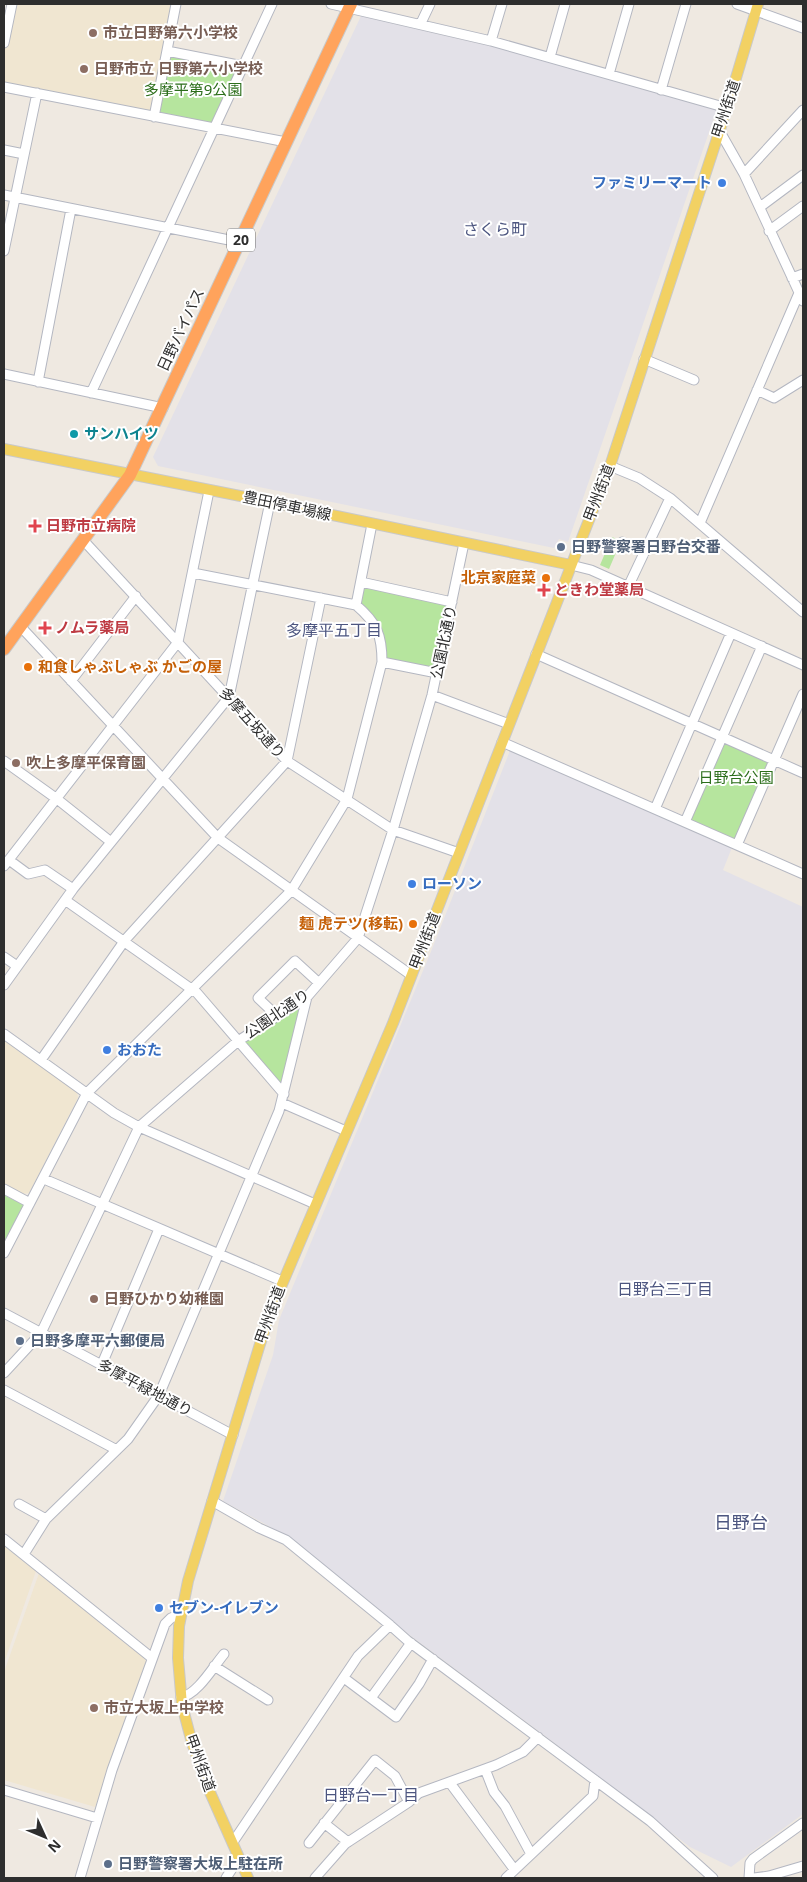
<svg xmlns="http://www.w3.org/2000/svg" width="807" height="1882" font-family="'Noto Sans','Noto Sans JP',sans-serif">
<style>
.industrial{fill:#e3e1e8}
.education{fill:#f0e6d1}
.green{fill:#b6e59e}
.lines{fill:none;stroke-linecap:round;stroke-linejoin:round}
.minor-casing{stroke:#b4b7c1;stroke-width:11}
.major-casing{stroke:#c9c9c9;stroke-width:12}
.highway-casing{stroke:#c9c9c9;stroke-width:14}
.minor{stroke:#fff;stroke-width:9}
.major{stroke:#f2d163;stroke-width:10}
.highway{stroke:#ffa35c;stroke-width:12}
.education-dot{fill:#8d6e63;stroke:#fff;stroke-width:2}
.shop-dot{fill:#3f7fe0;stroke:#fff;stroke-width:2}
.culture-dot{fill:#0f9aa8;stroke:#fff;stroke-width:2}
.health-dot{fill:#e0444e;stroke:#fff;stroke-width:2}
.service-dot{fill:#5c6f8a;stroke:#fff;stroke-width:2}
.food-dot{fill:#e8710a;stroke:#fff;stroke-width:2}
.labels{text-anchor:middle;stroke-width:4;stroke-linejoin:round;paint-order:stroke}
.shield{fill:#fff;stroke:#6d6d6d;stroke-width:1}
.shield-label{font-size:14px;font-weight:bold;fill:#2e2e2e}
.education-label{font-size:15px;font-weight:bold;fill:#785e54;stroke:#fff;text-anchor:start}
.park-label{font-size:15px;fill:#2c6e1b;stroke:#fff}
.street-label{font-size:15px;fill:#2e2e2e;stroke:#fff}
.shop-label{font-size:15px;font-weight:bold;fill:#366cbe;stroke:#fff;text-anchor:start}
.culture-label{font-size:15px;font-weight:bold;fill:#0d838f;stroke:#fff;text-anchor:start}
.health-label{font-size:15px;font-weight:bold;fill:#be3a42;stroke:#fff;text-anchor:start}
.service-label{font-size:15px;font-weight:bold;fill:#4e5e75;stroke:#fff;text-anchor:start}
.food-label{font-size:15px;font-weight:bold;fill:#c56008;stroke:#fff;text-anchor:end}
.neighbourhood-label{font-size:16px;fill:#4d5680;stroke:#fff}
.quarter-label{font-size:18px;fill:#4d5680;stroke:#fff}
</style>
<rect width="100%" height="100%" fill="#efe9e1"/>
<path class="industrial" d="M361,16L511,51L717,109L568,542L559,539L554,548L158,466L153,457Z
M511,748L733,845L723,870L803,907V1814L731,1867L690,1847L536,1729L411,1636L289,1537L223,1501L273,1355L279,1320L432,949Z"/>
<path class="education" d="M12,4H176L154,117L4,87V43Z
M4,1040L77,1092L78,1098L29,1193L22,1194L4,1184Z
M4,1545L36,1571L4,1663Z
M39,1573L144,1658L147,1663L95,1807L4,1780V1672Z"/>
<path class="green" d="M173,54L235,69L236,71L212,122L208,124L159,114L158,111L168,58Z
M612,537L621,541L609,569L600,565Z
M361,582L452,602L437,673L382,662L378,630L356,605Z
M722,737L774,760L739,841L687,818Z
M303,1004L282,1085L245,1042Z
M4,1195L24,1205L4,1243Z"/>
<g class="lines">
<defs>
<path id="minor" d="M331,4L491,41L727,108
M737,4L803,28
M421,23L430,4
M491,41L502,4
M4,43L12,4
M167,51L243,66
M550,57L565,4
M609,74L629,4
M4,87L286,142
M661,90L686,4
M154,117L176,4
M719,130L744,174L803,301
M4,150L24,154
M744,174L803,110
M4,195L239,242
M760,207L803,175
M769,231L803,206
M4,251L37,93
M792,278L803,274
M644,359L694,380
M4,374L163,408
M38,382L71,209
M757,390L774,398L803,380
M91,393L272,4
M610,466L639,478L670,498L803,612
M700,523L799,293
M84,541L287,761L393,830L459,853
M622,542L645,552
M571,565L591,570L803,665
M361,582L452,602
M628,587L670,498
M356,605L372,524
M21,627L218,838L411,975
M536,654L803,773
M382,662L437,673
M71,681L136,596
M432,695L509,724
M502,742L803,874
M4,761L57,799L111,842
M655,809L731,633
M685,822L762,646
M737,845L803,694
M9,860L28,874L45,870L73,889
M4,866L178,642L209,491
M65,900L197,993L284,1094
M4,957L17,966
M4,985L73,889L229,697L270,502
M277,1016L258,998L295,961L319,983
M4,1034L114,1113L139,1127L315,1204
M41,1060L125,940L287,761L321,598
M282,1103L346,1131
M44,1179L282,1281
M4,1189L30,1203
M4,1253L87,1093L291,891L347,799L382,662C382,635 377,623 356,605L193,573
M4,1313L233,1435
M102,1364L159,1229
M4,1373L41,1333L139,1127L238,1041L307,997L358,938L393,830L432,695L464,543
M4,1390L117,1450
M212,1501L259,1528L286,1540L390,1625L408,1641L650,1821L713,1878
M19,1504L46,1519
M4,1539L152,1658
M24,1554L46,1519L128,1439L159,1395L279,1111L307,997
M214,1666L268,1700
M344,1678L396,1717L419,1684L433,1659
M181,1697C197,1695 213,1667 224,1654
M371,1698L411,1643
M485,1769L494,1792L505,1806L531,1854
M450,1783L514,1869
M4,1790L97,1818
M324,1823L348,1842
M233,1842L358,1656L390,1625
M309,1843L375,1760L395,1776L409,1802
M80,1878L112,1770L165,1624L171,1618L181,1614
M226,1878L239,1858
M315,1878L345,1844L409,1802L419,1793L496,1765L523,1752L538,1737
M506,1878L593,1796L595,1780
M749,1878L750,1863L753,1859L803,1823
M754,1878L769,1876L803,1866"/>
<path id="major" d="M4,449L270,502L571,565
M248,1878L209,1790L192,1743L182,1705L178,1658L179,1626L188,1581L260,1344L272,1308L393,1023L610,466L727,108L758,4"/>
<path id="highway" d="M4,649L130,475L351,4"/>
</defs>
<use href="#minor" class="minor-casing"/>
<use href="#major" class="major-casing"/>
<use href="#highway" class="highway-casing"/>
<use href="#minor" class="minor"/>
<use href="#major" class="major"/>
<use href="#highway" class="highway"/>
</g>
<g class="education-dot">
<circle cx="93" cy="33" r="5"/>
<circle cx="84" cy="69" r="5"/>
<circle cx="16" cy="763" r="5"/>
<circle cx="94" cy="1299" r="5"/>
<circle cx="94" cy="1708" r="5"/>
</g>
<g class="shop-dot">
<circle cx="722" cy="183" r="5"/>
<circle cx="412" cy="884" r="5"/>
<circle cx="107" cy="1050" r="5"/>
<circle cx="159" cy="1608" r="5"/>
</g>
<circle class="culture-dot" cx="74" cy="434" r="5"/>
<g class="health-dot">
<path d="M32.5 518.5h5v5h5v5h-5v5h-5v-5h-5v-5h5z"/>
<path d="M541.5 582.5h5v5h5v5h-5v5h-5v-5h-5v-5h5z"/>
<path d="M42.5 620.5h5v5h5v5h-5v5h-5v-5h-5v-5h5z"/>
</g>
<g class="service-dot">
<circle cx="561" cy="547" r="5"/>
<circle cx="20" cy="1341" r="5"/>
<circle cx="108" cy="1864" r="5"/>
</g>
<g class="food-dot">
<circle cx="546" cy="578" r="5"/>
<circle cx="28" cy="667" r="5"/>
<circle cx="413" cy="924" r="5"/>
</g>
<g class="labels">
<rect class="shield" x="227" y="228.5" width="28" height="23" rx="4"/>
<g class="shield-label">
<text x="241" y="245">20</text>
</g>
<g class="education-label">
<text x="103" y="38">市立日野第六小学校</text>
<text x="94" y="74">日野市立 日野第六小学校</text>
<text x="26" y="768">吹上多摩平保育園</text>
<text x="104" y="1304">日野ひかり幼稚園</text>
<text x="104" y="1713">市立大坂上中学校</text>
</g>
<g class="park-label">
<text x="193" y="95">多摩平第9公園</text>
<text x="736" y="783">日野台公園</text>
</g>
<g class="street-label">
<text transform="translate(726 109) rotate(-72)" y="5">甲州街道</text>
<text transform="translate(181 330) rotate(-65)" y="5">日野バイパス</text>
<text transform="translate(599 493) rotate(-69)" y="5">甲州街道</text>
<text transform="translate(287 506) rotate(12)" y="5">豊田停車場線</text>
<text transform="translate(444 642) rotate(-78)" y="5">公園北通り</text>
<text transform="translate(252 723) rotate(48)" y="5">多摩五坂通り</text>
<text transform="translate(425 941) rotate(-69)" y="5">甲州街道</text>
<text transform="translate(277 1014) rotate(-34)" y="5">公園北通り</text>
<text transform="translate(270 1315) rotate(-70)" y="5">甲州街道</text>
<text transform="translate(145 1388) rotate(28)" y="5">多摩平緑地通り</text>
<text transform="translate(200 1763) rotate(70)" y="5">甲州街道</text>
</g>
<g class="shop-label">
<text x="712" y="188" text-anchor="end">ファミリーマート</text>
<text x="422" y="889">ローソン</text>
<text x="117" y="1055">おおた</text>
<text x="169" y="1613">セブン-イレブン</text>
</g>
<g class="culture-label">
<text x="84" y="439">サンハイツ</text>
</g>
<g class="health-label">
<text x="46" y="531">日野市立病院</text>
<text x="554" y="595">ときわ堂薬局</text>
<text x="55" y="633">ノムラ薬局</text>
</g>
<g class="service-label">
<text x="571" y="552">日野警察署日野台交番</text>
<text x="30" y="1346">日野多摩平六郵便局</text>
<text x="118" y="1869">日野警察署大坂上駐在所</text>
</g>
<g class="food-label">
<text x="536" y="583">北京家庭菜</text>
<text x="38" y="672" text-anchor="start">和食しゃぶしゃぶ かごの屋</text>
<text x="403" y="929">麺 虎テツ(移転)</text>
</g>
<g class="neighbourhood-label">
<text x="495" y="235">さくら町</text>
<text x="334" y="636">多摩平五丁目</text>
<text x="665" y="1295">日野台三丁目</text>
<text x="371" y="1801">日野台一丁目</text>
</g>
<g class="quarter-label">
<text x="741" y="1529">日野台</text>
</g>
</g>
<rect width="807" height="1882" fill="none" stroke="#2e2e2e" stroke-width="10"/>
<g transform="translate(45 1837) rotate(134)" stroke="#ffffff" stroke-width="4" paint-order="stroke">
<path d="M0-4L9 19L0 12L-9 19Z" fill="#2e2e2e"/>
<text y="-8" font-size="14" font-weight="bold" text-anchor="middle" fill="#2e2e2e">N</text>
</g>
</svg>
